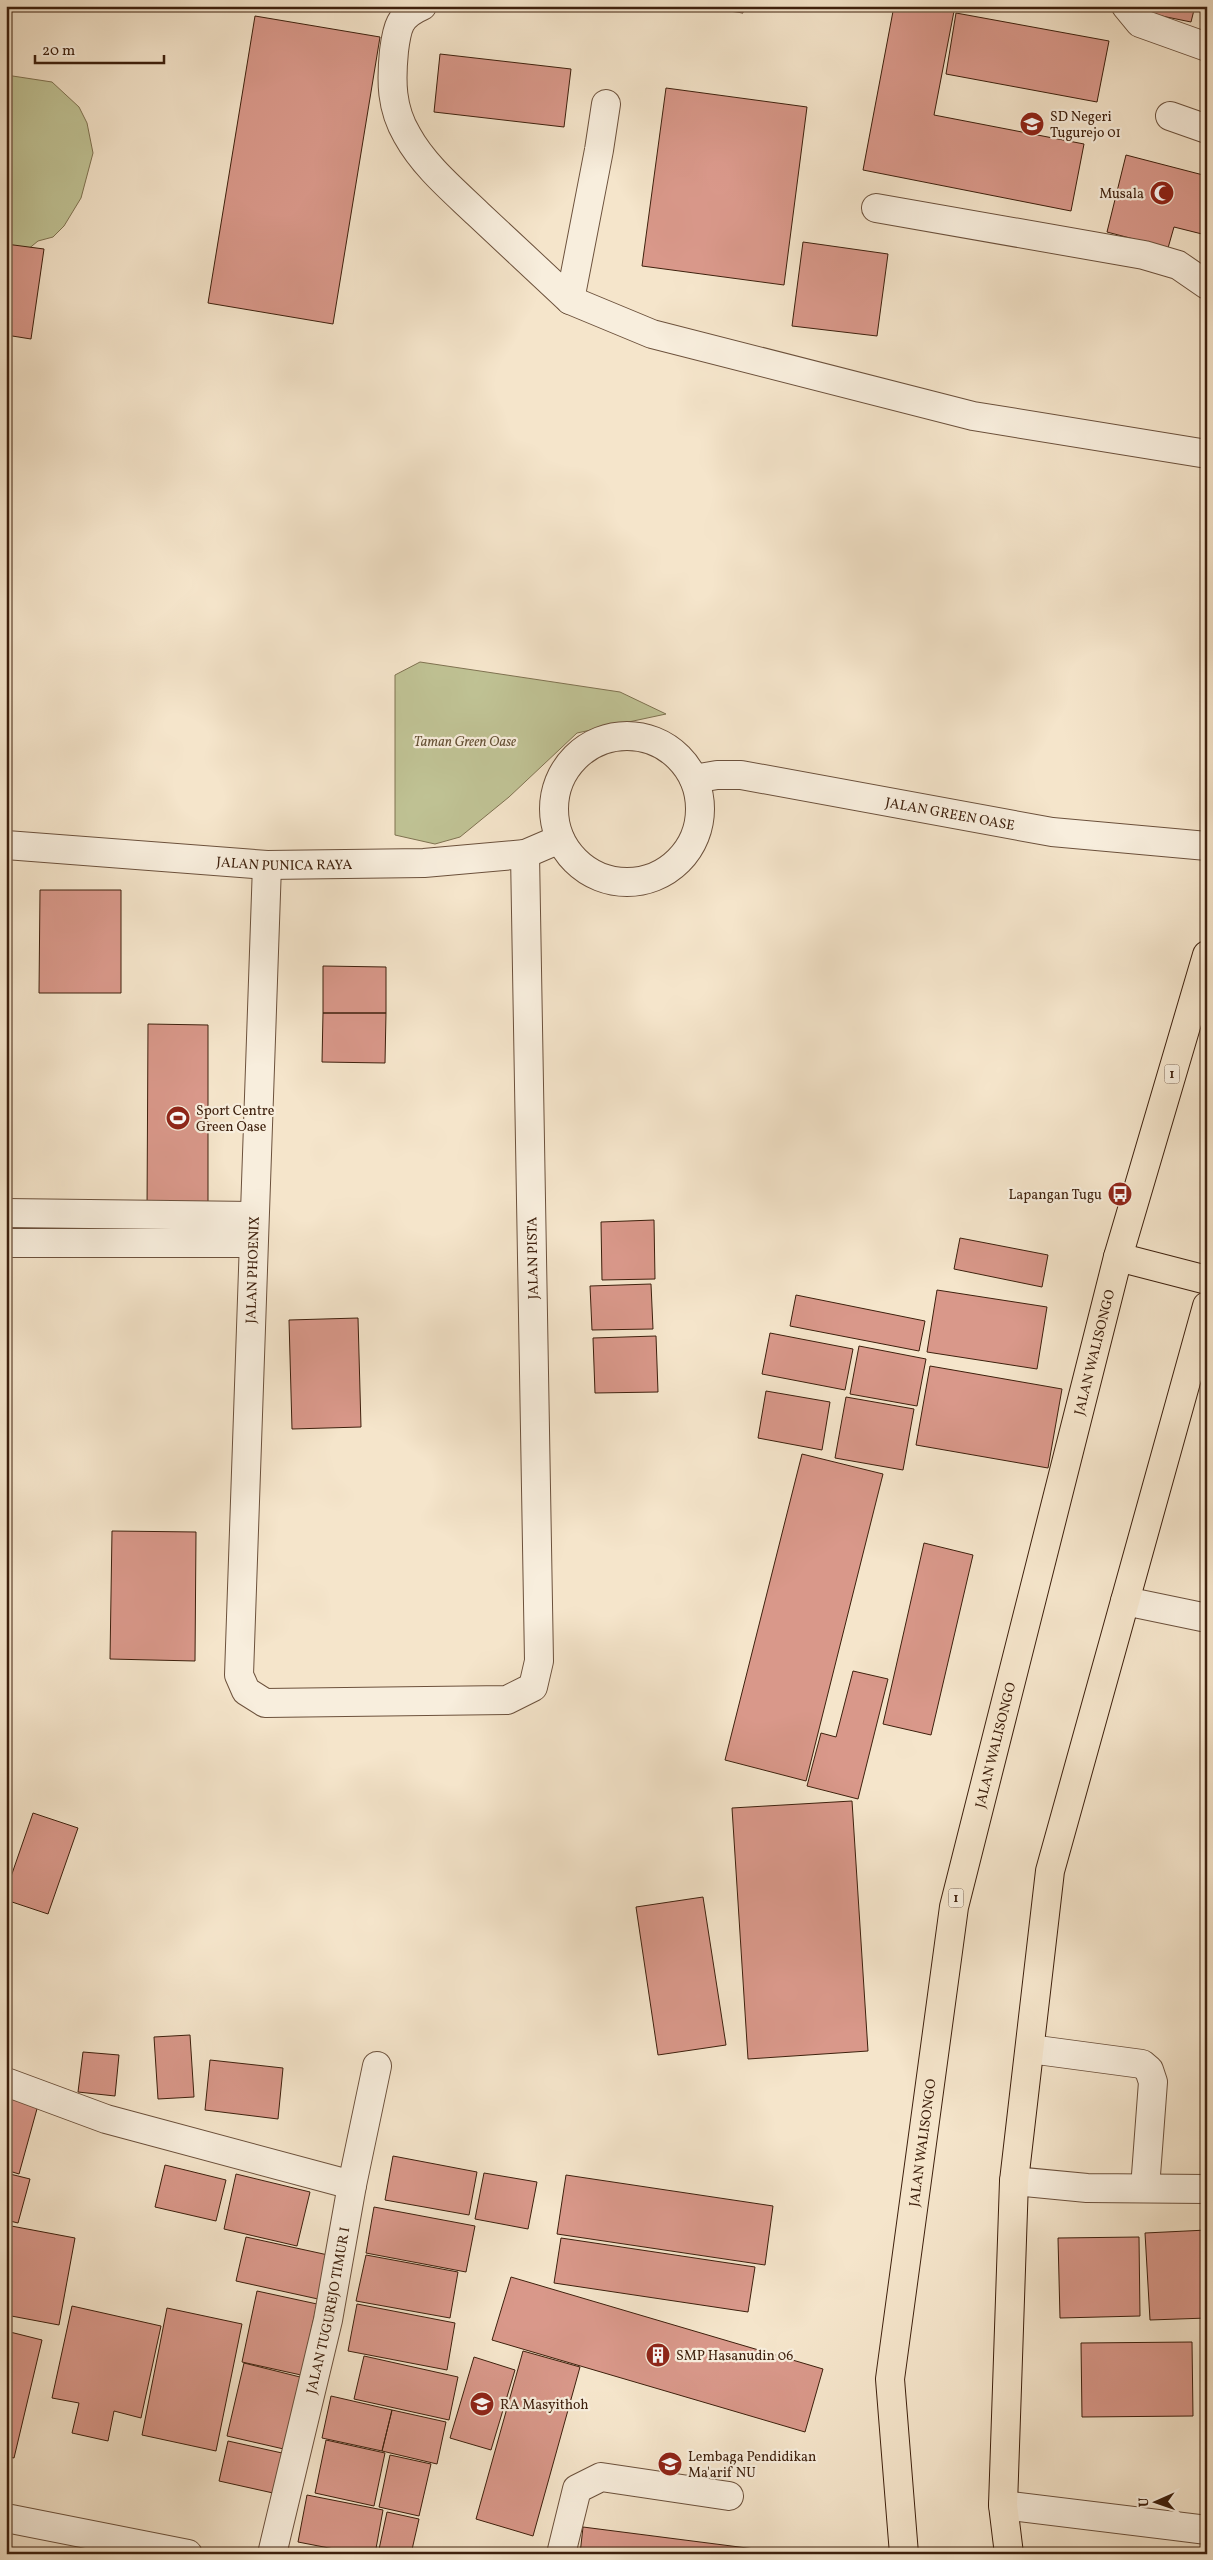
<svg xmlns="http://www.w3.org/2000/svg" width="1213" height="2560" font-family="Vollkorn,serif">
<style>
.green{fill:#c0c395;stroke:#7f7251}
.building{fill:#d9988a;stroke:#3e200d}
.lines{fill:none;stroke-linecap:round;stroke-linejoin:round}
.minor-casing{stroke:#6c513c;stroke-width:30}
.highway-casing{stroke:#3e200d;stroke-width:30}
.minor{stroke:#f8eedd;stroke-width:28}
.highway{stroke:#f5e5cb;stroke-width:28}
.labels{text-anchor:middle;stroke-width:4.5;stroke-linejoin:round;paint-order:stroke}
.shield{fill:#f8eedd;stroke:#765e4b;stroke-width:1}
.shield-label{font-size:12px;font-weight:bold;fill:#3e200d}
.poi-label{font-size:14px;fill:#3e200d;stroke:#f8eedd;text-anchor:start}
.park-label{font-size:14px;font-style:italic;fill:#655136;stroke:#f8eedd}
.street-label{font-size:14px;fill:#3e200d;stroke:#f8eedd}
</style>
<rect width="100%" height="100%" fill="#f5e5cb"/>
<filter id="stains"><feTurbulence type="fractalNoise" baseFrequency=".004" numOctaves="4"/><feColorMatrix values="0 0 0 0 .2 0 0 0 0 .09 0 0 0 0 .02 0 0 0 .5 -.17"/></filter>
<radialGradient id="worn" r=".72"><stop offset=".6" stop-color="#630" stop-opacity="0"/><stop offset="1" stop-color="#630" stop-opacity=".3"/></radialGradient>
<path class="green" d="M6,75L52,82L79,107L87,123L93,153L81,198L64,226L53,237L38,241L21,255L6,253Z
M420,662L620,692L666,714L577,733L509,797L460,837L435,844L395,835V675Z"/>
<path class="building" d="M695,6H743V13Z
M894,6H955L934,115L1084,144L1071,211L863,170Z
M1154,6H1195L1191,22L1152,14Z
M1207,11V32L1202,31Z
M956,13L1109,41L1097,102L946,74Z
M255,16L380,37L333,324L208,303Z
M440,54L571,69L564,127L434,112Z
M666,88L807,107L784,285L642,266Z
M1126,155L1207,176L1206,235L1174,227L1168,248L1107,232Z
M803,242L888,254L877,336L792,326Z
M6,244L44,249L31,339L6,335Z
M40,890H121V993H39Z
M323,966L386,967V1013H323Z
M323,1013H386L385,1063L322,1062Z
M148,1024L208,1025V1211H147Z
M654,1220L655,1279L602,1280L601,1222Z
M960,1238L1048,1255L1042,1287L954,1269Z
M651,1284L653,1329L592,1330L590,1286Z
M937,1290L1047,1307L1037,1369L927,1352Z
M796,1295L925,1321L919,1351L790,1326Z
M358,1318L361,1427L292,1429L289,1320Z
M770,1333L853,1349L845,1390L762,1374Z
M656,1336L658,1392L595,1393L593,1338Z
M859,1346L926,1359L917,1406L850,1394Z
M930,1366L1062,1389L1048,1468L916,1445Z
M766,1391L830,1402L822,1450L758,1438Z
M846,1397L914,1409L903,1470L835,1458Z
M802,1454L883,1474L806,1781L725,1760Z
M112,1531L196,1532L195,1661L110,1659Z
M924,1543L973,1555L931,1735L883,1724Z
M853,1671L888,1679L858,1799L807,1786L821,1733L836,1737Z
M852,1801L868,2051L748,2059L732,1808Z
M33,1813L78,1828L48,1914L6,1900V1891Z
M703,1897L726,2045L658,2055L636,1907Z
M190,2035L194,2097L158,2099L154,2037Z
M83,2052L119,2055L115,2096L78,2092Z
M210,2060L283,2068L278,2119L205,2110Z
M6,2089L40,2098L19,2174L6,2170Z
M393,2156L477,2172L469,2215L385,2200Z
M165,2165L226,2180L216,2221L155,2207Z
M6,2173L30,2179L18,2223L6,2220Z
M484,2173L537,2182L528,2229L475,2219Z
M236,2174L310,2192L297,2246L224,2229Z
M566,2175L773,2206L765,2265L557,2234Z
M374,2207L475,2226L466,2272L366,2253Z
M6,2225L75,2238L59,2325L6,2315Z
M1207,2230V2318L1150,2320L1145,2233Z
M246,2237L328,2255L318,2299L236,2281Z
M1139,2237L1140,2316L1060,2318L1058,2238Z
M561,2238L755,2267L748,2312L554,2283Z
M366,2255L458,2272L450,2318L356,2301Z
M511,2277L823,2369L805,2432L492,2340Z
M257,2291L317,2304L301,2375L242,2362Z
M357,2304L455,2323L447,2370L348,2351Z
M72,2306L161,2326L141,2418L114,2411L108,2441L72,2433L79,2403L52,2398Z
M167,2308L242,2324L216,2451L142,2435Z
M6,2331L42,2340L14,2458L6,2456Z
M1192,2342L1193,2416L1082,2417L1081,2343Z
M1202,2343H1207V2410H1203Z
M523,2351L580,2367L533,2536L476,2519Z
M364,2356L458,2377L449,2420L354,2399Z
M474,2357L515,2370L491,2450L450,2438Z
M244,2363L304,2378L288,2450L227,2436Z
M331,2396L392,2410L382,2451L322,2438Z
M392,2410L446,2422L437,2464L382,2451Z
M1205,2423H1207V2507H1206Z
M326,2440L385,2453L374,2506L315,2493Z
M228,2441L282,2453L273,2493L219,2481Z
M390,2455L431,2464L419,2516L379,2507Z
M307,2495L383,2510L375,2554H360L298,2542Z
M387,2512L419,2519L411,2554H378Z
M583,2527L786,2553L785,2554H580Z"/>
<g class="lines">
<defs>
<g id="minor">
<path d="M422,6C399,16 397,27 394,51C391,81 391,108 407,135C424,166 453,190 478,214C509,243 539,271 570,300"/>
<path d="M1126,6L1140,23L1207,47"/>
<path d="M606,104L599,150L570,300L652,334L973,416L1207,454"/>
<path d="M1170,116L1207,129"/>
<path d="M876,208L1144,255L1178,265L1207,285"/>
<circle cx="627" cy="809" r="73"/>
<path id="s1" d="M694,779L717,775H741L1052,832L1207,846"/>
<path id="s2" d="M6,845L267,865L424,863L525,854L560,839"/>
<path d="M267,865L239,1675L246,1691L265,1703L507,1700L533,1687L539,1661L525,854"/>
<path d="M6,1213L254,1216"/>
<path d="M6,1243H252"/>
<path d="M1125,1601L1207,1618"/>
<path d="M1030,2049L1142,2064L1149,2070L1153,2082L1145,2188"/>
<path d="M6,2082L106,2119L352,2185"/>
<path d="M1014,2181L1087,2188L1207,2189"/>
<path d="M1003,2505L1207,2530"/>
<path d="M6,2518L188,2554"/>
<path id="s3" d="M272,2554L328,2320L352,2185L377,2066"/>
<path d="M561,2554L577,2489L601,2477L729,2496"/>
</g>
<g id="highway">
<path d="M1118,1257L1207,1280"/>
<path id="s4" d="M904,2554L890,2379L954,1907L1118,1257L1207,955"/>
<path d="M1009,2554L1003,2505L1014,2181L1050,1871L1207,1306"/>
</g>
</defs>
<use href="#minor" class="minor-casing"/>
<use href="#highway" class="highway-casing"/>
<use href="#minor" class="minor"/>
<use href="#highway" class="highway"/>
</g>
<defs>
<symbol id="school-disc" viewBox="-11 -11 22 22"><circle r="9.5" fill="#8f2418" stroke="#f8eedd"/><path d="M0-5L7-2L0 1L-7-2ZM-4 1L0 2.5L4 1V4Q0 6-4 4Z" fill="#fff"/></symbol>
<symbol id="mosque-disc" viewBox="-11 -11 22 22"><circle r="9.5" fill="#8f2418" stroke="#f8eedd"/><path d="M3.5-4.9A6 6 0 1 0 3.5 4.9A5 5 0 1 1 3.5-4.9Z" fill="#fff"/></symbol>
<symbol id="stadium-disc" viewBox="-11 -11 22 22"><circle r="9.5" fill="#8f2418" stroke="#f8eedd"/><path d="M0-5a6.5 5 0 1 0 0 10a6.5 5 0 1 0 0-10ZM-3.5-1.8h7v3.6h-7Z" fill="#fff"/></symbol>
<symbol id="bus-disc" viewBox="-11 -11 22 22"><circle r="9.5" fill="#8f2418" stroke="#f8eedd"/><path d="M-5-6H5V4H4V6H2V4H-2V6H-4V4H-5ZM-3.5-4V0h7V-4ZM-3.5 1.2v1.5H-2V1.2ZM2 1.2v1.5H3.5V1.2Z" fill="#fff"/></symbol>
<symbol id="building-disc" viewBox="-11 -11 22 22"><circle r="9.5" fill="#8f2418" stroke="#f8eedd"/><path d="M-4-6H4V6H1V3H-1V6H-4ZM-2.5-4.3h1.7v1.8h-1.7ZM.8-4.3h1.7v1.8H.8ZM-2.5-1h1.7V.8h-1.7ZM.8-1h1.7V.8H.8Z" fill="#fff"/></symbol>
</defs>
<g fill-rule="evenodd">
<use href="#school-disc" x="1018" y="110" width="28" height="28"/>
<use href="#mosque-disc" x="1148" y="179" width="28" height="28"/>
<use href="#stadium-disc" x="164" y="1104" width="28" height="28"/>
<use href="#bus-disc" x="1106" y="1180" width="28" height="28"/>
<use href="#building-disc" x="644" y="2341" width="28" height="28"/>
<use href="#school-disc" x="468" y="2390" width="28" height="28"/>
<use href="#school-disc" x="656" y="2450" width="28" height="28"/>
</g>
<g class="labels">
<g class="shield">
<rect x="1164.5" y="1064.5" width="15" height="19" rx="4"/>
<rect x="948.5" y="1888.5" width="15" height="19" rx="4"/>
</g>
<g class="shield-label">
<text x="1172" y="1078">1</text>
<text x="956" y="1902">1</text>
</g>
<g class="poi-label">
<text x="1050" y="121">SD Negeri<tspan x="1050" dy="16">Tugurejo 01</tspan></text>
<text x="1144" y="198" text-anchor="end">Musala</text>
<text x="196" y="1115">Sport Centre<tspan x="196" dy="16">Green Oase</tspan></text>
<text x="1102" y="1199" text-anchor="end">Lapangan Tugu</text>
<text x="676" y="2360">SMP Hasanudin 06</text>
<text x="500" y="2409">RA Masyithoh</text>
<text x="688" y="2461">Lembaga Pendidikan<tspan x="688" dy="16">Ma'arif NU</tspan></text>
</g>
<g class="park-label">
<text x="465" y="746">Taman Green Oase</text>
</g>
<g class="street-label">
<text dy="5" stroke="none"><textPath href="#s1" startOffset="260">JALAN GREEN OASE</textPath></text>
<text dy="5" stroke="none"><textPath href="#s2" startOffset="279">JALAN PUNICA RAYA</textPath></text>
<text transform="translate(532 1258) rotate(-91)" y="5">JALAN PISTA</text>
<text transform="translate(252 1270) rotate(-88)" y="5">JALAN PHOENIX</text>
<text dy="5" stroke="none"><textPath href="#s4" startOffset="1224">JALAN WALISONGO</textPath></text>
<text dy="5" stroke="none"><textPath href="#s4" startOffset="819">JALAN WALISONGO</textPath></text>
<text dy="5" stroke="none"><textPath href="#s4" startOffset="414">JALAN WALISONGO</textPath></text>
<text dy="5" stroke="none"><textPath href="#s3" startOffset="250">JALAN TUGUREJO TIMUR I</textPath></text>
</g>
</g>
<rect width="1213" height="2560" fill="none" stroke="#f5e5cb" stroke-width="25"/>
<rect x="8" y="8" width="1198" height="2545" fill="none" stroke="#3e200d" stroke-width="2.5"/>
<rect x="12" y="12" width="1188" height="2535" fill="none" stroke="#3e200d"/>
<g transform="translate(1156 2502) rotate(268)" stroke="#f8eedd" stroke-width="4" paint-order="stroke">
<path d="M0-4L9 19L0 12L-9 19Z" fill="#3e200d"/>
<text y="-8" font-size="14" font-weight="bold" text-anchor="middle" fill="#3e200d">U</text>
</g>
<path d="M35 55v8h129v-8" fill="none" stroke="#3e200d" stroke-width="2.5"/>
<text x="42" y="55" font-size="15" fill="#3e200d" stroke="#f8eedd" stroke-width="4" paint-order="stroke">20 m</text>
<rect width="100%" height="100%" filter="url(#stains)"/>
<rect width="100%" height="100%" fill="url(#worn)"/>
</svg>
